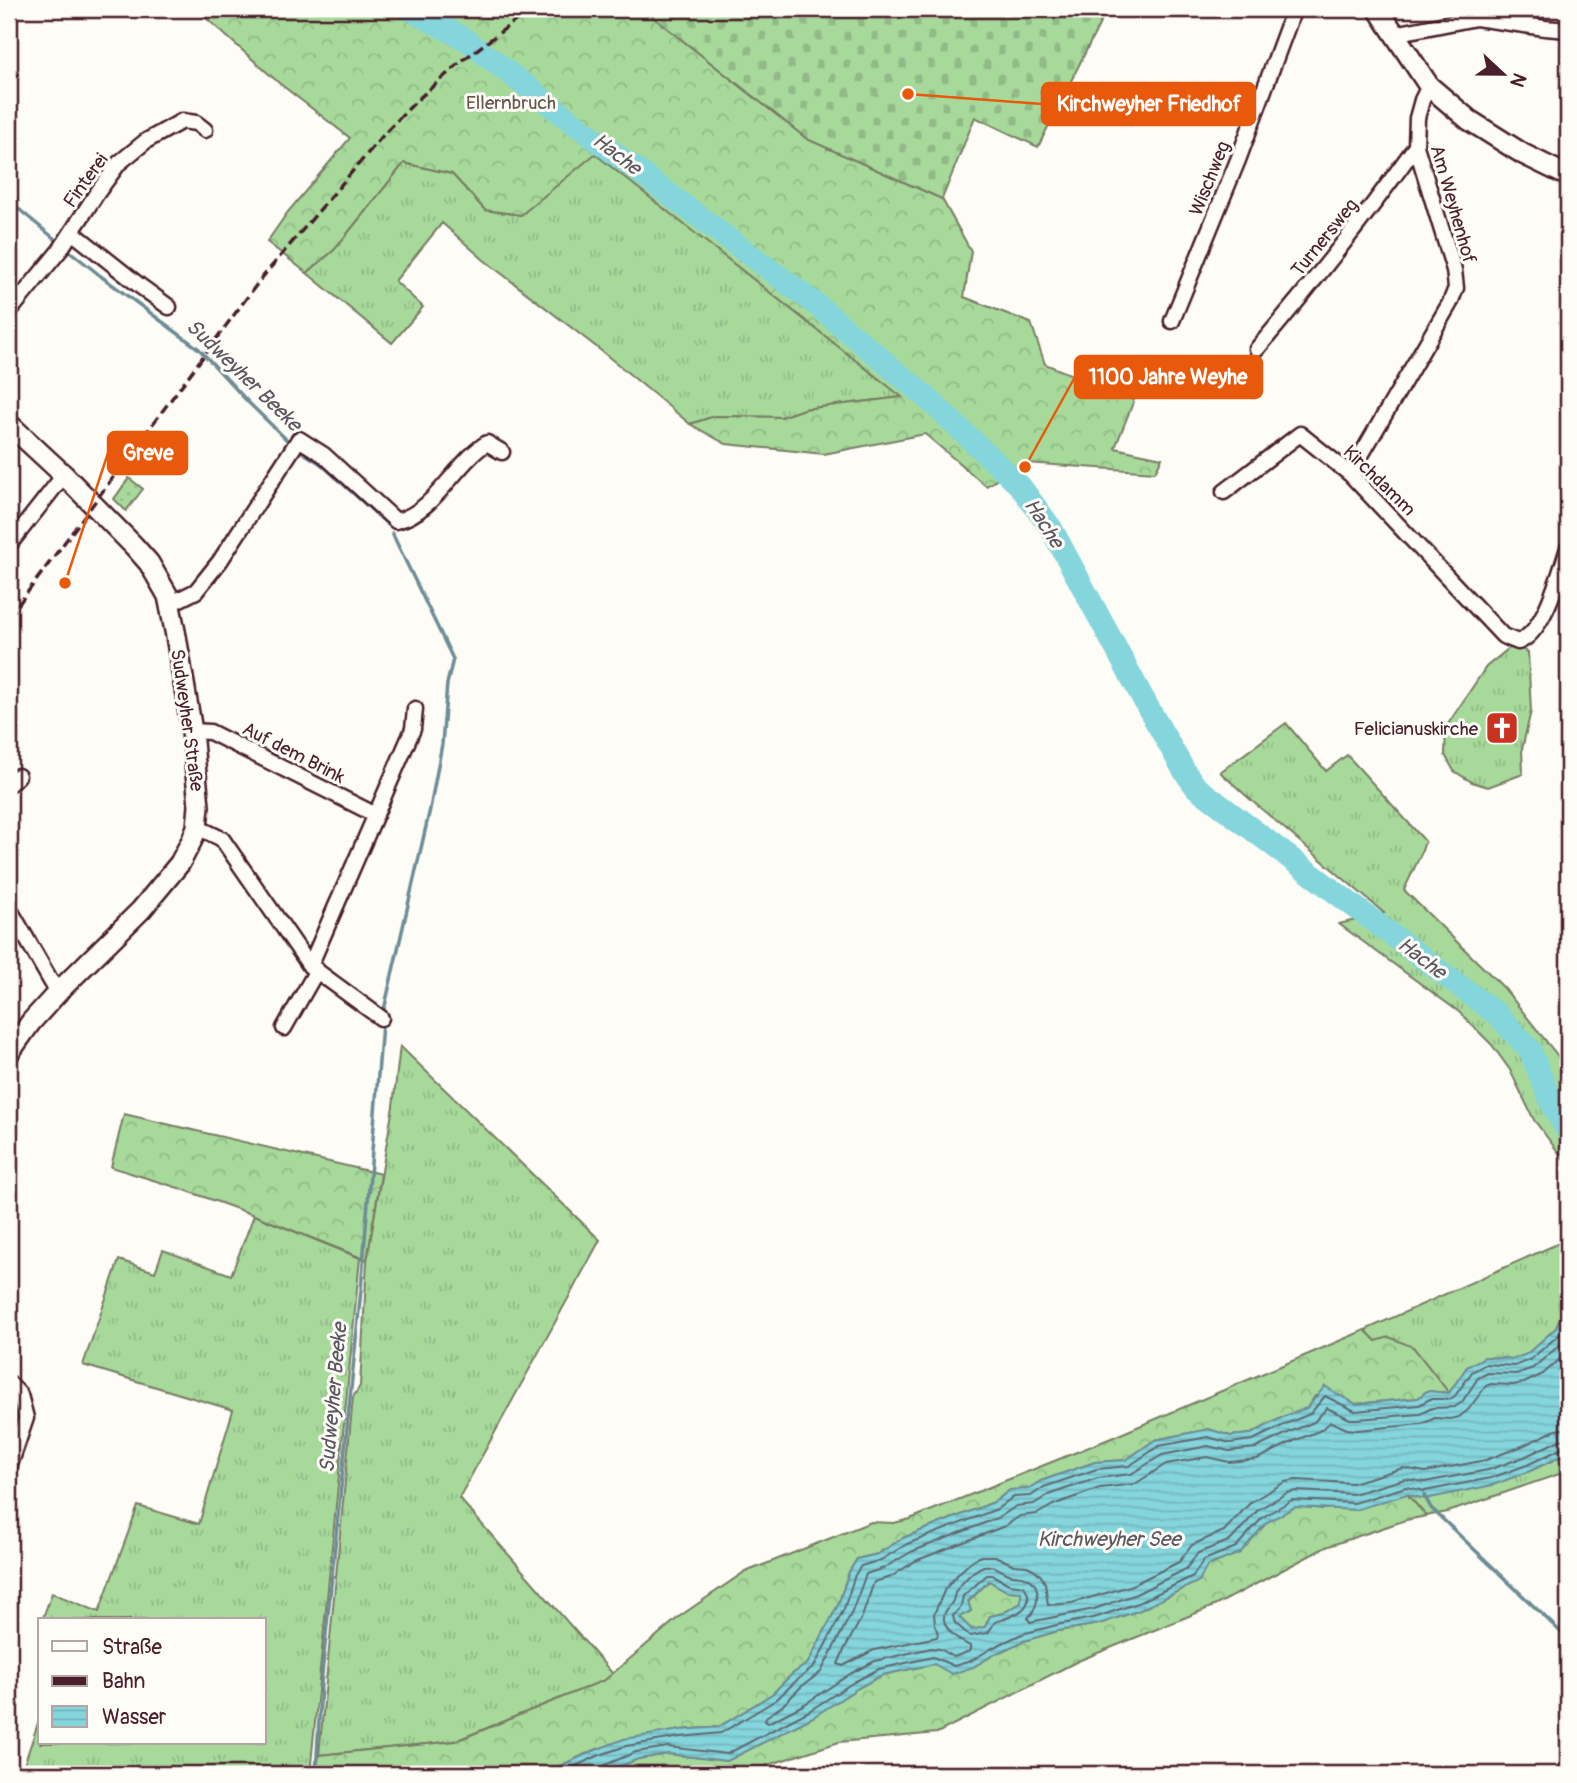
<svg xmlns="http://www.w3.org/2000/svg" width="1577" height="1783" font-family="Pangolin,sans-serif">
<style>
.grass{fill:url(#grass-tufts);stroke:#787c63;stroke-width:2}
.forest{fill:url(#forest-crowns);stroke:#787c63;stroke-width:2}
.cemetery{fill:url(#cemetery-stones);stroke:#787c63;stroke-width:2}
.park{fill:url(#park-dots);stroke:#787c63;stroke-width:2}
.water{fill:url(#water-rules);stroke:#6d8c95;stroke-width:2;fill-rule:evenodd}
.lines{fill:none;stroke-linecap:round;stroke-linejoin:round}
.shore{stroke:#616872;stroke-width:2}
.stream{stroke:#6d8c95;stroke-width:3.5}
.river{stroke:#84d5dc;stroke-width:23}
.street-casing{stroke:#4a1f2b;stroke-width:19}
.secondary-casing{stroke:#4a1f2b;stroke-width:24}
.street{stroke:#fdfcf7;stroke-width:14}
.secondary{stroke:#fdfcf7;stroke-width:19}
.rail{stroke:#4a1f2b;stroke-width:3.5;stroke-dasharray:10 5;stroke-linecap:butt}
.labels{text-anchor:middle;stroke-width:6;stroke-linejoin:round;paint-order:stroke}
.park-label{font-size:19px;fill:#66574d;stroke:#fdfcf7}
.street-label{font-size:19px;fill:#4a1f2b;stroke:#fdfcf7}
.poi-label{font-size:19px;fill:#4a1f2b;stroke:#fdfcf7;text-anchor:end}
.water-label{font-size:21px;font-style:italic;fill:#5b5660;stroke:#fdfcf7}
.leader{fill:none;stroke:#e8590c;stroke-width:2.5}
.callout-dot{fill:#e8590c;stroke:#fdfcf7;stroke-width:2.5}
.callout{fill:#e8590c;stroke:#e8590c;stroke-width:2.5}
.callout-label{font-size:21px;text-anchor:middle;font-weight:bold;fill:#fff}
</style>
<defs>
<pattern id="grass-tufts" width="24" height="20" patternUnits="userSpaceOnUse" patternTransform="scale(1.75)"><rect width="24" height="20" fill="#a7d99b"/><path d="M3 7l-1-3M5 7V3M7 7l1-3M15 17l-1-3M17 17v-4M19 17l1-3" fill="none" stroke="#91ba86"/></pattern>
<pattern id="forest-crowns" width="20" height="18" patternUnits="userSpaceOnUse" patternTransform="scale(1.75)"><rect width="20" height="18" fill="#a7d99b"/><path d="M2 6a3 3 0 1 1 6 0M12 15a3 3 0 1 1 6 0" fill="none" stroke="#91ba86"/></pattern>
<pattern id="cemetery-stones" width="16" height="16" patternUnits="userSpaceOnUse" patternTransform="scale(1.75)"><rect width="16" height="16" fill="#a7d99b"/><path d="M2 7V4a2 2 0 0 1 4 0v3zM10 15v-3a2 2 0 0 1 4 0v3z" fill="#91ba86"/></pattern>
<pattern id="park-dots" width="8" height="8" patternUnits="userSpaceOnUse" patternTransform="scale(1.75)"><rect width="8" height="8" fill="#a7d99b"/><path d="M2 2h.1M6 6h.1" fill="none" stroke="#91ba86" stroke-width="1.8" stroke-linecap="round"/></pattern>
<pattern id="water-rules" width="6" height="5" patternUnits="userSpaceOnUse" patternTransform="scale(1.75)"><rect width="6" height="5" fill="#84d5dc"/><path d="M0 2.5h6" fill="none" stroke="#74b6bd"/></pattern>
</defs>
<rect width="100%" height="100%" fill="#fdfcf7"/>
<filter id="ink" filterUnits="userSpaceOnUse"><feTurbulence type="fractalNoise" baseFrequency=".0143" numOctaves="2"/><feDisplacementMap in="SourceGraphic" scale="14" xChannelSelector="R" yChannelSelector="G"/><feConvolveMatrix kernelMatrix="1 2 1 2 8 2 1 2 1" color-interpolation-filters="sRGB"/></filter>
<g filter="url(#ink)">
<path class="grass" d="M595,153L903,397L804,409L781,417L715,416L690,424L599,349L484,260L442,223L395,281L423,307L392,343L307,273L334,250L404,163L452,174L485,210L521,215Z
M1513,645L1528,652L1531,711L1522,749L1523,774L1488,787L1472,782L1454,771L1445,755L1446,727L1486,667Z
M1286,723L1326,771L1347,755L1425,841L1421,854L1404,890L1504,988L1561,1060L1568,1080V1165L1534,1120L1510,1070L1492,1045L1459,1012L1339,924L1384,913L1252,801L1220,772Z
M400,1046L600,1240L459,1498L613,1674L605,1680L455,1741L319,1755L353,1397L360,1386L367,1260L393,1106Z
M254,1215L360,1258L310,1774H21L40,1717V1743H264V1620H42L52,1593L99,1612L138,1506L199,1524L233,1410L83,1365L119,1260L155,1272L163,1250L231,1275Z
M1568,1239V1298L1556,1328L1527,1354L1514,1359L1485,1357L1467,1367L1449,1393L1413,1347L1376,1341L1365,1330Z
M1568,1453V1471L1448,1512L1426,1516L1407,1494L1425,1499L1530,1471Z"/>
<path class="forest" d="M196,9H643L807,139L942,199L971,251L964,297L1031,323L1045,364L1134,400L1115,448L1162,458L1155,472L1026,463L986,486L925,434L824,454L726,444L690,424L715,416L781,417L804,409L902,397L595,154L521,215L485,210L452,174L404,163L334,250L307,273L267,242L287,213L350,138L279,83Z
M124,1114L381,1174L367,1260L254,1215L182,1189L111,1167Z
M1365,1330L1376,1341L1389,1337L1413,1347L1449,1393L1427,1391L1418,1398L1355,1404L1337,1394L1315,1396L1307,1408L1285,1416L1251,1434L1230,1436L1209,1429L1155,1440L1126,1460L1095,1462L1041,1481L1028,1489L1010,1490L994,1502L903,1538L878,1554L857,1559L849,1572L838,1605L808,1663L791,1675L772,1694L719,1727L680,1730L597,1749L542,1774H316L319,1755L456,1741L605,1680L680,1616L743,1573L871,1522L894,1523L910,1519L1109,1439Z
M1407,1494L1426,1516L1406,1520L1326,1547L1216,1605L1078,1661L937,1733L839,1742L768,1765L753,1774H601L638,1759L668,1754L727,1761L813,1717L858,1688L882,1675L934,1664L973,1667L995,1654L1024,1641L1058,1631L1099,1624L1140,1610L1198,1581L1207,1566L1240,1553L1267,1522L1295,1506L1324,1509Z
M989,1581L1007,1591H1021V1603L1003,1613L990,1616L985,1627L972,1630L959,1617L971,1611L968,1602Z"/>
<path class="cemetery" d="M643,9H1107L1038,147L975,117L942,199L807,139Z"/>
<path class="park" d="M129,478L143,489L126,511L114,499Z"/>
<path class="water" d="M1568,1298V1453L1530,1471L1493,1485L1425,1499L1407,1494L1355,1510L1295,1507L1267,1522L1240,1553L1207,1566L1199,1581L1140,1610L1099,1624L1058,1631L1024,1641L995,1654L973,1667L952,1674L934,1664L882,1675L858,1688L813,1717L727,1761L668,1754L638,1759L601,1774H542L598,1749L624,1739L680,1730L719,1727L772,1694L791,1675L808,1663L838,1605L849,1572L857,1559L878,1554L903,1538L994,1502L1010,1490L1028,1489L1041,1481L1095,1462L1126,1460L1155,1440L1209,1429L1230,1436L1251,1434L1285,1416L1307,1408L1325,1386L1337,1394L1356,1404L1418,1398L1427,1391L1449,1393L1467,1367L1485,1357L1514,1359L1527,1354L1556,1328ZM989,1581L1007,1591L1021,1592V1603L1003,1613L990,1616L985,1627L972,1630L959,1617L971,1611L968,1601Z"/>
<g class="lines">
<path class="shore" d="M1568,1338L1533,1368L1516,1374L1488,1373L1478,1378L1462,1402L1455,1407L1432,1408L1420,1414L1357,1419H1350L1327,1408L1314,1422L1292,1431L1256,1448L1229,1451L1208,1446L1162,1455L1131,1474L1098,1478L1048,1495L1034,1504L1016,1506L1000,1517L911,1552L884,1568L866,1574L852,1612L821,1672L801,1687L782,1706L766,1717L765,1721L768,1723L772,1721L805,1704L850,1674L875,1661L931,1648L940,1649L954,1657L970,1651V1646C961,1642 946,1632 944,1620C943,1611 949,1608 953,1601C954,1598 954,1594 956,1591C962,1583 974,1569 984,1566C994,1564 1001,1571 1009,1574C1014,1576 1020,1575 1025,1577C1043,1583 1039,1607 1028,1618L1030,1622L1094,1609L1134,1595L1186,1569L1198,1553L1231,1540L1259,1509L1287,1493L1296,1491L1353,1494L1405,1479L1425,1482L1488,1470L1524,1457L1560,1440L1568,1439
M1568,1352L1543,1374L1524,1383L1513,1385L1491,1384L1486,1386L1468,1410L1459,1417L1450,1419L1435,1418L1422,1424L1357,1430L1347,1429L1331,1422L1319,1431L1296,1440L1257,1459L1229,1462L1207,1457L1166,1464L1135,1484L1100,1488L1053,1505L1037,1514L1020,1516L1005,1526L915,1561L891,1577L874,1582L862,1617L845,1648L838,1664L843,1666L874,1650L937,1637L938,1634L935,1625L934,1614L945,1589L959,1573L973,1560L981,1556H995L1014,1565L1027,1566L1035,1570L1041,1576L1045,1583L1048,1605L1072,1603L1130,1586L1179,1562L1192,1545L1224,1531L1251,1502L1285,1482L1296,1480L1352,1483L1403,1468L1425,1472L1486,1460L1520,1447L1556,1430L1568,1428
M987,1575H992L1009,1584L1024,1586C1039,1608 1012,1617 995,1622L988,1633L970,1636L955,1623L953,1616L961,1607L963,1596Z
M558,1774L600,1755L626,1746L681,1737L721,1733L776,1700L796,1681L814,1667L844,1609L855,1575L861,1566L881,1560L907,1544L997,1509L1013,1497L1031,1496L1044,1487L1097,1469L1129,1466L1159,1446L1208,1437L1230,1443L1253,1440L1288,1423L1310,1414L1325,1396L1355,1411L1419,1405L1430,1399H1450L1455,1396L1472,1372L1486,1364L1515,1366L1531,1359L1561,1333L1568,1316
M601,1774V1769L605,1765L636,1752L668,1747L727,1754L809,1711L854,1682L879,1669L933,1657L954,1666L971,1661L992,1648L1022,1634L1057,1625L1097,1617L1138,1603L1193,1576L1204,1560L1236,1547L1263,1517L1292,1500L1354,1503L1406,1487L1425,1491L1491,1478L1527,1465L1563,1448L1568,1447"/>
<path class="stream" d="M9,201L61,244
M67,249L102,277L199,349L248,402L290,443
M296,448L321,464L387,524
M384,1010L430,809L442,744L447,684L453,659L392,533
M1424,1495L1431,1508L1568,1639
M316,1774L321,1684L361,1290L382,1024"/>
<path class="river" d="M409,9L465,39L575,124L817,305L925,396L1020,486L1051,528L1146,704L1185,772L1196,787L1498,1015L1530,1050L1552,1104L1568,1132"/>
<defs>
<path id="street" d="M1394,34L1476,18L1545,28L1568,30
M72,232L140,286L169,307
M9,312L60,250L95,196L119,163L146,141L182,121L196,123L205,130
M1172,321L1238,160L1294,9
M1257,349C1313,283 1366,216 1416,146
M1350,474L1450,303L1456,288L1454,270L1416,146L1417,118L1422,100L1429,86
M1224,492L1300,434L1350,474L1503,636L1518,642C1544,634 1560,572 1568,548
M9,545L64,475
M170,604L196,591L220,561L299,439L324,455L396,521C434,513 456,462 487,443L502,452
M192,731L210,732L376,815
M9,784L18,776
M197,827L222,839L310,966L381,1018
M9,908L52,983L60,990
M310,966L413,729L415,709
M284,1028L317,970
M9,1383L20,1395L26,1418L9,1468"/>
<path id="secondary" d="M1378,9L1429,86L1469,120L1523,154L1568,176
M9,424L64,475L134,546L149,563L168,596L176,636L192,731L199,806L197,827L192,840L180,863L141,910L60,990L31,1022L9,1053"/>
</defs>
<use href="#street" class="street-casing"/>
<use href="#secondary" class="secondary-casing"/>
<use href="#street" class="street"/>
<use href="#secondary" class="secondary"/>
<path class="rail" d="M9,617L260,280L385,133L416,101L463,60L531,9"/>
</g>
</g>
<defs>
<symbol id="church-square" viewBox="-11 -11 22 22"><rect x="-9" y="-9" width="18" height="18" rx="4" fill="#c8321e" stroke="#fdfcf7"/><path d="M-1.2-6h2.4v3.5h3.3v2.4h-3.3V6h-2.4V-.1h-3.3v-2.4h3.3Z" fill="#fff"/></symbol>
</defs>
<g fill-rule="evenodd">
<use href="#church-square" x="1483" y="709" width="38" height="38"/>
</g>
<g class="labels">
<g class="park-label">
<text x="511" y="109">Ellernbruch</text>
</g>
<g class="street-label">
<text transform="translate(1209 178) rotate(-68)" y="7">Wischweg</text>
<text transform="translate(85 180) rotate(-54)" y="7">Finterei</text>
<text transform="translate(1454 204) rotate(74)" y="7">Am Weyhenhof</text>
<text transform="translate(1324 237) rotate(-51)" y="7">Turnersweg</text>
<text transform="translate(1380 480) rotate(44)" y="7">Kirchdamm</text>
<text transform="translate(188 720) rotate(82)" y="7">Sudweyher Straße</text>
<text transform="translate(294 752) rotate(27)" y="7">Auf dem Brink</text>
</g>
<g class="poi-label">
<text x="1478" y="735">Felicianuskirche</text>
</g>
<g class="water-label">
<text transform="translate(617 154) rotate(37)" y="7">Hache</text>
<text transform="translate(244 375) rotate(44)" y="7">Sudweyher Beeke</text>
<text transform="translate(1044 523) rotate(57)" y="7">Hache</text>
<text transform="translate(1422 958) rotate(37)" y="7">Hache</text>
<text transform="translate(333 1398) rotate(-85)" y="7">Sudweyher Beeke</text>
<text x="1109" y="1546">Kirchweyher See</text>
</g>
</g>
<path class="leader" d="M908 94L1042 104M1025 467L1075 377M65 583L108 453"/>
<g class="callout-dot">
<circle cx="908" cy="94" r="7"/>
<circle cx="1025" cy="467" r="7"/>
<circle cx="65" cy="583" r="7"/>
</g>
<g class="callout">
<rect x="1042" y="83" width="213" height="42" rx="7"/>
<rect x="1075" y="356" width="187" height="42" rx="7"/>
<rect x="108" y="432" width="79" height="42" rx="7"/>
</g>
<g class="callout-label">
<text x="1149" y="111">Kirchweyher Friedhof</text>
<text x="1168" y="384">1100 Jahre Weyhe</text>
<text x="148" y="460">Greve</text>
</g>
<rect width="1577" height="1783" fill="none" stroke="#fdfcf7" stroke-width="35"/>
<rect x="18" y="18" width="1542" height="1748" fill="none" stroke="#4a1f2b" stroke-width="2.5" filter="url(#ink)"/>
<rect x="38" y="1618" width="228" height="126" fill="#fdfcf7" stroke="#b5a4a5" stroke-width="2"/>
<rect x="52" y="1641" width="35" height="10" fill="#fdfcf7" stroke="#b5a4a5" stroke-width="2"/>
<text x="102" y="1654" font-size="21" fill="#4a1f2b">Straße</text>
<rect x="52" y="1676" width="35" height="10" fill="#4a1f2b" stroke="#b5a4a5" stroke-width="2"/>
<text x="102" y="1688" font-size="21" fill="#4a1f2b">Bahn</text>
<rect x="52" y="1706" width="35" height="21" fill="url(#water-rules)" stroke="#b5a4a5" stroke-width="2"/>
<text x="102" y="1724" font-size="21" fill="#4a1f2b">Wasser</text>
<g transform="translate(1503 74) rotate(112)" stroke="#fdfcf7" stroke-width="5" paint-order="stroke">
<path d="M0-5L12 26L0 18L-12 26Z" fill="#4a1f2b"/>
<text y="-10" font-size="19" font-weight="bold" text-anchor="middle" fill="#4a1f2b">N</text>
</g>
</svg>
